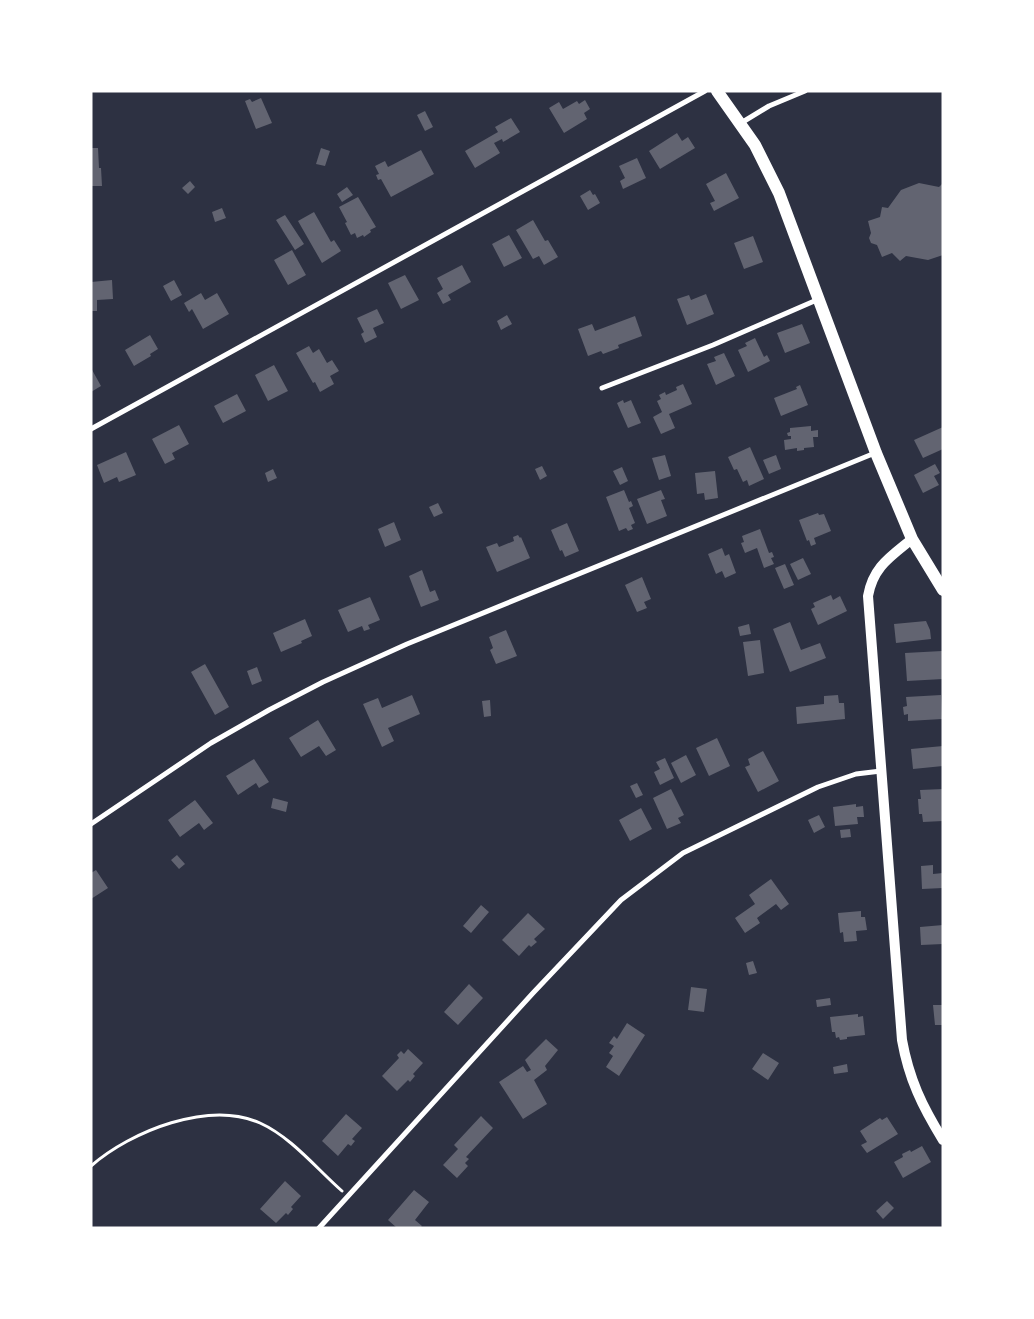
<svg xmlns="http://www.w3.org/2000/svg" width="1034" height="1319" font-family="Helvetica,sans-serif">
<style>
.building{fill:#626471}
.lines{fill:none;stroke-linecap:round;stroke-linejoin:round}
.path{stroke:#fff;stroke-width:3}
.minor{stroke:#fff;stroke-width:5}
.secondary{stroke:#fff;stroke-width:10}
.primary{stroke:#fff;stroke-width:12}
</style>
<rect width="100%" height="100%" fill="#2d3142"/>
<path class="building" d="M261,98L272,123L256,129L245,101L250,99L252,102Z
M585,100L590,109L584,113L587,119L564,133L549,108L559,102L563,109L577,101L579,104Z
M425,111L433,127L425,131L417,115Z
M511,118L520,132L503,142L502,139L494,143L500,153L475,168L465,151L498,132L495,127Z
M677,133L682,141L688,137L695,148L660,169L649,151Z
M91,148H98L99,168H101L102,186H91Z
M321,148L330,151L325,166L316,164Z
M421,150L434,174L391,197L381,179L378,180L376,175L379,174L375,166L385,161L388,167Z
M637,158L646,178L623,189L620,181L625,178L619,166Z
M726,173L739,198L714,211L710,203L715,201L706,184Z
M190,181L195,187L188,194L182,188Z
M919,183L939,187L943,183V255L928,260L906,256L900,261L892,253L882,257L877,245L871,243L869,238L871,233L868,221L880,217L882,207L888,208L901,190Z
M347,187L353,195L342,202L337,194Z
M590,190L593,195L595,194L600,203L588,210L580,196Z
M358,197L376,227L370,230L371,232L364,237L363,235L357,238L355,233L351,235L345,223L347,222L339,207Z
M222,208L226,218L215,222L212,212Z
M314,212L331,242L334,240L341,251L322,263L298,221Z
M285,215L304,244L295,250L276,220Z
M533,220L545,241L548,240L558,257L544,265L539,256L533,259L516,230Z
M509,235L522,258L504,267L492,244Z
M753,236L763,262L744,269L734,243Z
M292,250L306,275L288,285L274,260Z
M462,265L471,282L448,295L451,300L443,304L437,293L443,289L437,278Z
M405,275L419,300L401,309L388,283Z
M112,280L113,299L97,300V311H91V282Z
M174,280L182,295L171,301L163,286Z
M201,293L205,300L217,293L229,314L203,329L192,309L189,312L184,303Z
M706,294L714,314L687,325L677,299L689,295L691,300Z
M377,309L384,323L373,328L377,337L365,343L361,334L364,332L357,318Z
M507,315L512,324L501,330L497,321Z
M635,316L642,336L618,345L619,348L603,354L601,351L588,356L578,329L592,324L595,331Z
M802,324L810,343L785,353L777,333Z
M150,335L158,349L150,354L151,356L134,366L125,350Z
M755,338L764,357L767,355L770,361L748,372L738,350L747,346L745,343Z
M309,346L313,353L319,349L327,363L332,360L339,371L330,376L334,384L320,392L315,382L313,383L296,353Z
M724,353L735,376L716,385L707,364L716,361L714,357Z
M274,365L288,391L268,401L255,375Z
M91,368L101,386L91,392Z
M683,384L692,404L669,414L675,428L661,434L653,417L662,412L657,401L661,399L659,395L665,392L666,395L677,390L676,387Z
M800,385L808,405L781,416L774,398L797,389L796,387Z
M237,394L246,411L223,423L214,406Z
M623,400L624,403L631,400L641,423L628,428L617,403Z
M179,425L189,444L172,453L175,459L165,464L152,439Z
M811,426V431L818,430V437H813L814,447L804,448V450L797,451V448L785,450L784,440L791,439V436H788L787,433L790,432V428Z
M943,427V449L923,458L914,440Z
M750,447L764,479L749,486L747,480L743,482L737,469L734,470L728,457Z
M126,452L136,475L119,482L117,477L104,483L97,465Z
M665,455L671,476L659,480L652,458Z
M776,455L781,469L769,474L763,460Z
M935,464L940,473L934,476L939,485L923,493L914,475Z
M542,466L547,476L540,480L535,469Z
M622,467L628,481L620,485L613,471Z
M273,469L277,478L268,482L265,473Z
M715,471L718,498L705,500L704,493L697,494L695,473Z
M624,490L629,502L631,501L633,506L629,508L635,523L631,525L633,529L628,531L626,528L619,531L606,497Z
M661,490L665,499L661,500L667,516L647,524L637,499Z
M438,503L443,513L434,517L429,507Z
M818,513L819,515L824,514L831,531L814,538L816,544L811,546L809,540L807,541L799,520Z
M394,522L401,540L385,547L378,529Z
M567,523L579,551L565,557L562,550L560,551L551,530Z
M760,529L769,553L772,552L774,557L771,558L774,564L764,568L757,548L745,553L741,543L744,542L742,536Z
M518,535L520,538L521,537L530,558L497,572L486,547L497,543L499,547L514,541L513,537Z
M722,548L725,556L729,554L736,573L725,578L722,571L716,574L708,554Z
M803,558L811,574L798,580L790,564Z
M785,564L794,585L784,589L775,568Z
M422,570L430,592L435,590L439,600L421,607L409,576Z
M642,577L651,599L644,602L647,608L637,612L625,585Z
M831,595L833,600L840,596L847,611L818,625L811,609L815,607L813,603Z
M370,597L380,620L368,625L370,629L364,631L362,626L348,632L338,610Z
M305,619L312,636L301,641L302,643L281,652L273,633Z
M926,621L930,630L931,639L896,643L894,624Z
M790,622L801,650L820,643L826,658L790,672L773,629Z
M749,624L751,634L740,636L738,627Z
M506,630L517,656L496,664L490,650L493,648L489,637Z
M760,640L764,673L748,676L743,642Z
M942,651L943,679L907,681L905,653Z
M205,664L229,707L215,715L191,672Z
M257,667L262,681L252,685L247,671Z
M412,695L420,714L388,728L394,741L382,747L363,704L378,698L382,708Z
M838,695L839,703H844L845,719L797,724L796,707L824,704V696Z
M941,695L942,719L908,721V714L904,715L903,707L907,706L906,697Z
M490,700L491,716L484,717L482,701Z
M318,720L336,750L326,756L319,746L301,757L289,738Z
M717,738L730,766L709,776L696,748Z
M943,746V766L913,769L911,749Z
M763,751L779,781L758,792L745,767L750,765L748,759Z
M686,755L696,775L681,783L671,763Z
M665,758L674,778L660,785L654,772L660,769L656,762Z
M254,759L269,782L259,788L256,783L238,795L226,776Z
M637,783L643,795L636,798L630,786Z
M671,789L684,815L678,818L681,823L667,829L653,798Z
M943,789V821L923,822L922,814H919L918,799H921L920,790Z
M273,798L288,802L286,812L271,808Z
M195,800L213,823L204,830L199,823L180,837L168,820Z
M856,804V807L863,806L864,817H857L858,824L835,826L833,807Z
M641,808L652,829L630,841L619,820Z
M819,815L825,827L814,833L808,820Z
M850,829L851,837L841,838L840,830Z
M177,855L185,864L179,869L171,860Z
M933,865V874L943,873V888L922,889L921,866Z
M96,870L108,888L91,899V873Z
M771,879L789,904L781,910L776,904L757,918L760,923L745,933L735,918L755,904L749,895Z
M481,905L489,912L471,933L463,926Z
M861,911V917H865L867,930L856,931L857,941L844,942L843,932L840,933L838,913Z
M528,913L545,929L534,939L537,942L531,947L529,945L519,956L502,940Z
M943,925V944L921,945L920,927Z
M753,961L757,973L749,975L746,963Z
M469,984L483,998L458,1025L444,1012Z
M691,987L707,989L704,1012L688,1010Z
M830,998L831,1005L817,1007L816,1000Z
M933,1005H943V1025H935Z
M858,1014V1017L863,1016L865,1035L847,1037V1039L840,1040L839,1037L836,1038L835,1032H832L830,1017Z
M627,1023L645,1035L619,1076L606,1067L613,1056L609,1053L614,1046L609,1043L614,1036L617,1039Z
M546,1039L558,1050L545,1066L547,1070L534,1080L547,1104L523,1119L499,1082L523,1066L527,1072L531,1070L525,1060Z
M408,1049L423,1063L413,1074L415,1076L410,1082L408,1080L397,1091L382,1076L399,1058L397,1055L401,1051L404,1054Z
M763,1053L779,1063L768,1080L752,1069Z
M847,1064L848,1072L834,1074L833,1067Z
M346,1114L362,1128L352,1139L355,1141L351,1146L348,1144L338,1156L322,1141Z
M481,1116L493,1128L466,1157L469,1159L465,1163L468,1166L457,1178L443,1165L458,1149L454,1145Z
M887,1117L898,1134L867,1153L861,1145L867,1142L860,1131L880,1118L882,1120Z
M922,1146L931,1162L903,1178L894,1162L903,1157L902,1154L910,1150L911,1152Z
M285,1181L301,1196L291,1207L293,1209L288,1215L286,1213L276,1223L260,1209Z
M414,1190L429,1202L415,1220L422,1226L420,1228H397L388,1220Z
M887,1201L894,1208L883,1219L876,1211Z"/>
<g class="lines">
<path class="path" d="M91,1166C131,1131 209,1100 260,1123C291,1137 316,1168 342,1191"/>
<path class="minor" d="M741,123L769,106L805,91
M602,388L713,345L819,299
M91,429L705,91
M91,824L211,743L269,710L323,682L407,644L875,453
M319,1228L533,993L621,900L683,853L818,787L856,774L881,771"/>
<path class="secondary" d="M912,539C890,557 873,567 868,596L902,1040C909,1079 922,1106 943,1140"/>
<path class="primary" d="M717,91L755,145L779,193L876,453L912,539L943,590"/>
</g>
<rect width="1034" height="1319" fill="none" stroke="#ffffff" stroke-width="185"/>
</svg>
